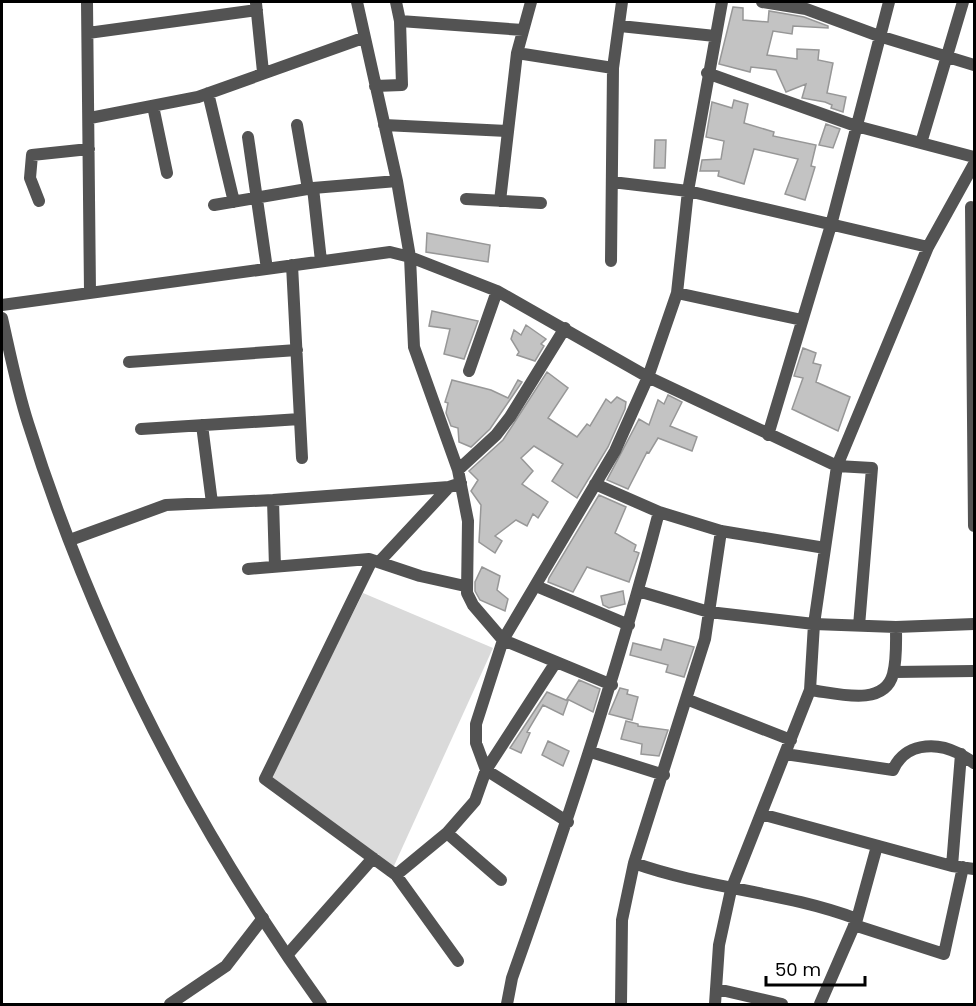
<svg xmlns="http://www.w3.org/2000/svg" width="976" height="1006" font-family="Poppins,sans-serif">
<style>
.green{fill:#dadada}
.building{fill:#c3c3c3;stroke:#979797;stroke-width:1.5}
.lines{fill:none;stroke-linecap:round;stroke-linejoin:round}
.minor{stroke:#535353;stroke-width:12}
.tertiary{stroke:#535353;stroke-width:12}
</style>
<rect width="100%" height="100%" fill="#fff"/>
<path class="green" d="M363,593L493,648L393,868L271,776Z"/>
<path class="building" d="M733,7L743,8V20L768,22L769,11L804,17L828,26V28L793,26L792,34L773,31L767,55L797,59V49L819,50L818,60L833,63L827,93L846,97L843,112L831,108L832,105L825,102L802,98L806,84L786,92L776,70L751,67L750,72L719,64Z
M734,100L748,104L744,123L774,132L773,136L816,145L811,166L815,167L805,200L785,194L798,159L754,149L744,184L718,176L719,171H700L702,160L721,159L724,141L706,137L712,102L732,108Z
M826,124L840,129L833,148L819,145Z
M655,140H666L665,168H654Z
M427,233L490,245L488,262L426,252Z
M432,311L478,321L464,359L444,354L450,329L429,326Z
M526,325L546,339L541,344L544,346L535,361L517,355L519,352L511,339L514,330L521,335Z
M803,348L816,353L813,363L821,365L816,382L850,397L838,431L792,409L803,378L794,376Z
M547,372L568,388L548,418L577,437L587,424L590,426L606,399L611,403L617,397L626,402L625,409L608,447L577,498L552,481L563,464L534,446L521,458L533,471L522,484L548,502L538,518L533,514L527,526L516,520L495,536L502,541L495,553L479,542L481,505L471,491L478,480L469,471L503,440Z
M452,380L491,390L508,398L518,380L522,382L490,429L471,447L459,442L458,428L451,426L446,413L448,403L445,402Z
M668,395L682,402L670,426L697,437L692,451L658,438L649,453L647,452L628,489L607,480L639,419L649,425L658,400L664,404Z
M599,495L626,507L615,533L636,545L634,551L639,553L629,582L587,567L573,592L548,582L549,578Z
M482,567L500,576L497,590L508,599L505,611L480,600L475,591V582Z
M623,591L625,604L609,608L603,605L601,596Z
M664,639L694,647L684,677L666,672L668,665L630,655L633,643L661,650Z
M579,680L600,689L593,712L567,699Z
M620,688L628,690L627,694L638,697L632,720L609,714Z
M547,692L568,701L563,715L543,705L527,732L530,733L521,753L510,748Z
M626,721L638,724V726L668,730L659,756L641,754L642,744L621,739Z
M548,741L569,751L563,766L542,755Z"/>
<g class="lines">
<path class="minor" d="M87,2L90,293
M357,2L397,181L410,257L414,347L458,470L468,521L467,593L473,605L503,640L612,685
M762,2L806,9L879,36L974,65
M256,3L263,72
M400,21L523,30
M620,26L715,36
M88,33L257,10
M517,53L613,68
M707,73L856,126L974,157
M375,86L402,85L400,21L396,2
M208,93L234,202
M153,106L167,173
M90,118L198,97L363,38
M297,125L308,189
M384,125L507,131
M248,137L267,269
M921,143L963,2
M612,182L688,191L928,247
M313,188L321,261
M466,199L541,203
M39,201L30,178L32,155L89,149
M500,201L517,53L531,2
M214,205L313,188L397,181
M971,207L974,526
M611,261L613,68L622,2
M292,265L302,458
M677,293L802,320
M2,305L390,252L410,257L497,291L648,377L837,466L872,468L859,626
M129,362L297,350
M469,371L497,291
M202,425L212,503
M141,429L300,419
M768,435L831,225L889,2
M458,470L496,435L510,417L565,328
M595,484L659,512L721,531L825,548
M273,500L275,567
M70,540L166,505L273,500L449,487L461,483
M372,560L265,779L396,875L458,961
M379,562L449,487
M248,569L369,559L420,576L465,586
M536,586L629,625
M638,591L709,612L814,624L896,627L974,624
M894,672L974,671
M810,690C836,693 884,708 893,674C897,659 896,642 896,627
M686,699L791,740
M591,752L664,775
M785,754L893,770C904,744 934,741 958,753C964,756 969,760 974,763
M761,814L952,866L974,869
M568,822L486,770L476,743V724L503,640L615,451L648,377L677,293L688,191L722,2
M447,833L501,880
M634,863C707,889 786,892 857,919
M952,866L961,754
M396,875L447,833L475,801L486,770L556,662
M854,925L944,954L963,867
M288,954L373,858
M717,989L782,1004
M170,1004L226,966L263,918
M507,1004L512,978C567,824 618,670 659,512
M621,1004L622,920L634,863L705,639L721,531
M715,1004L719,945L731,890L810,690L814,624L837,466L928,247L974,164
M820,1004L857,919L877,846"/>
<path class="tertiary" d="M2,318C10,353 17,389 28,423C94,633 193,826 321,1004"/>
</g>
<rect width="976" height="1006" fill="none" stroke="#000000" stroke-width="6"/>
<path d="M766 976v9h99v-9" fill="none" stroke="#000000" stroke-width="3"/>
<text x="775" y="976" font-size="18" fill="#000000" stroke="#ffffff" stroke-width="4.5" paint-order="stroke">50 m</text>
</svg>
